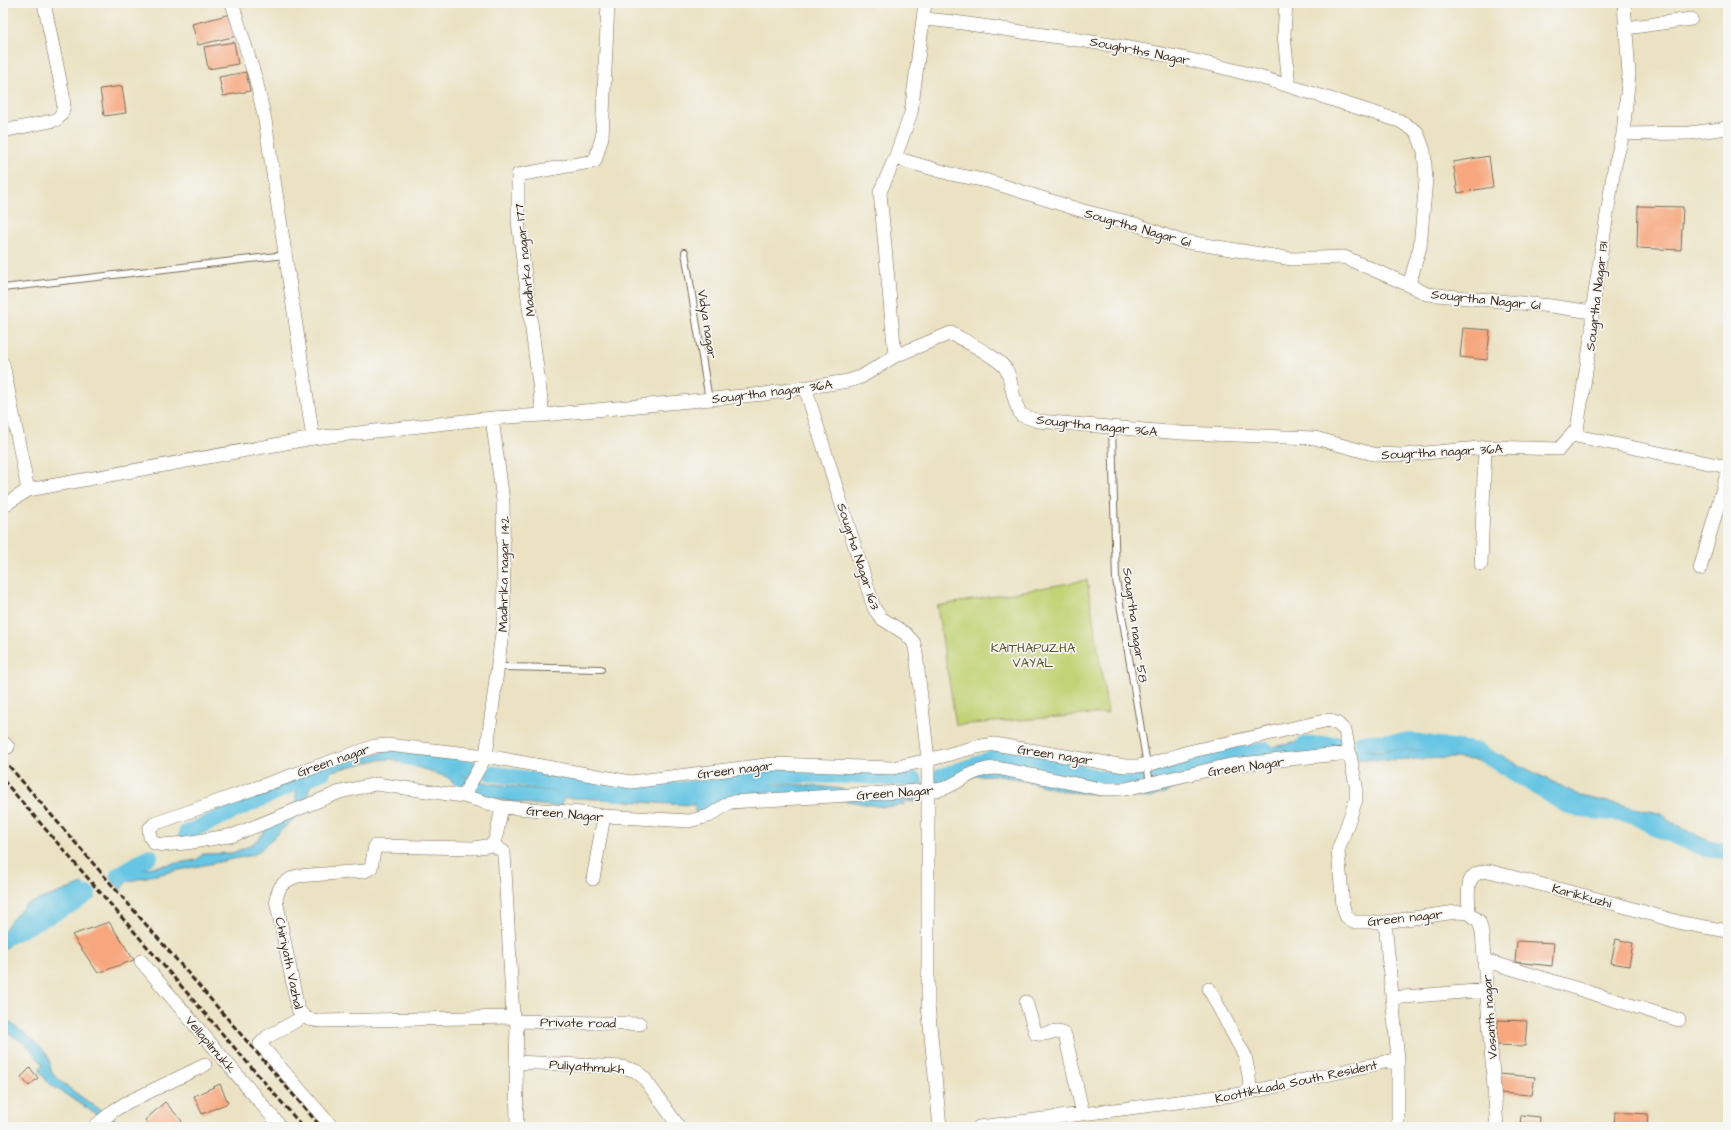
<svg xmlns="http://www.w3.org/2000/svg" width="1731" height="1130" font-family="'Architects Daughter',sans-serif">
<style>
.green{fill:#c2d376;stroke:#7e7e4a}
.water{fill:#65c5e3;stroke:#507880}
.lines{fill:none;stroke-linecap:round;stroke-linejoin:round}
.canal{stroke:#65c5e3;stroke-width:16}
.building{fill:#f7a77e}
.service-casing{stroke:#786a57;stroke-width:8}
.minor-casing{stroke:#786a57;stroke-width:14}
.service{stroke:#fff;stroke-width:6}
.minor{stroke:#fff;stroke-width:13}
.rail{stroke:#3b2a1e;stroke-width:3;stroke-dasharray:6 3;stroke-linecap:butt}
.labels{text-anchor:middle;stroke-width:3.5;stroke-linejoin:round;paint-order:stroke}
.street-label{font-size:13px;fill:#3b2a1e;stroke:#f6f6f2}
.park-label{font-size:13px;fill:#5d5434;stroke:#f6f6f2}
</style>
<rect width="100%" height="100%" fill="#f6f6f2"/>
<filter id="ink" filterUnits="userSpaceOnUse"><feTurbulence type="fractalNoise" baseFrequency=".025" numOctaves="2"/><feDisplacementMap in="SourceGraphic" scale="8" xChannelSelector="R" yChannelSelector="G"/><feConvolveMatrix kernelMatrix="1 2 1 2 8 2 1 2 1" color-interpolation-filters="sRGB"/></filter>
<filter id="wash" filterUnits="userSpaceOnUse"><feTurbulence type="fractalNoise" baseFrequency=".012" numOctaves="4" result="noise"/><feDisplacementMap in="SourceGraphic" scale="16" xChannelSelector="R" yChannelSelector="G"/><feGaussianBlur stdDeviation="0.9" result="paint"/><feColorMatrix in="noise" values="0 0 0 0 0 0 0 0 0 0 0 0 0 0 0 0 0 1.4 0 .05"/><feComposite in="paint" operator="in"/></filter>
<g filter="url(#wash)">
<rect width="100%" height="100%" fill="#eae2c2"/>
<path class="green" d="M1087,580L1108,713L956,725L937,606Z"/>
<path class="water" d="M1304,741L1342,747L1376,751L1398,749L1497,754L1581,796L1662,814C1680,830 1705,840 1728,847V857H1720L1694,847L1654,824L1615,813L1579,807L1504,768L1481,761L1454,758L1379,760L1343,757L1226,770L1150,798L1067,792L1018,779L993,775L975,776L922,799L923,784L989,760L1068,782L1130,789L1257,750Z
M384,750H404L470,778L463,791L447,777L392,759L377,760L332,771L319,777L309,789L304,809L258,852L253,855L155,875L126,882L121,890L110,878L135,870L196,860L203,854L232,853L249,846L258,840L267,828L295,804C296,799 296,791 298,786C305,765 363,756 382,753Z
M479,780L487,783L552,791H577L619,789L667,794H711L747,785L789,784L837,788L872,796L917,791L916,802L904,801V805L883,807L836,799L757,803L695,812V805C651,804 607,798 564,798L560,807L512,802L469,794Z
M83,884L96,898C79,907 57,903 39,912C31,917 11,942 3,951V934L9,923L25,905Z
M3,1017C18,1029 36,1040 47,1055C52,1062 48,1069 54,1075C75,1095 103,1111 127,1127H116L48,1083L40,1071L41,1066L43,1065L26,1044L3,1030Z"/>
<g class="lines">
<path class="canal" d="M1362,742L1413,741L1478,751L1564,804L1580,810L1632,815L1657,829L1706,849L1728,851
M1303,745L1340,744
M406,757L471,768
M491,773L616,793L716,787L778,775L864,776L915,780
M939,777L1006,754L1105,779H1141L1235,755L1266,750
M186,833L305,779L323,772
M118,875L150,856
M3,939L73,904L88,894"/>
</g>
<g id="blocks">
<path class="building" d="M231,14L237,36L198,45L192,24Z
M234,42L238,64L208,69L204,47Z
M246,72L250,91L223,96L219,77Z
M122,86L126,113L104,116L100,89Z
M1489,156L1493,187L1458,193L1453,162Z
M1638,206L1683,207L1681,250L1637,248Z
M1463,328L1490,330L1487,360L1460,357Z
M109,922L134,960L98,973L72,935Z
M1616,939L1633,943L1629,966L1611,963Z
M1517,941L1554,943L1552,966L1515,962Z
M1498,1020L1527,1021L1525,1046L1496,1045Z
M30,1068L38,1078L29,1086L21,1077Z
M1498,1074L1535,1077L1532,1095L1498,1093Z
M220,1084L228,1103L202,1114L194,1096Z
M165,1102L182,1121L176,1127H151L145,1120Z
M1615,1112L1648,1114L1647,1127H1614Z
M1521,1115L1540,1117L1539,1127H1520Z"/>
</g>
</g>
<g filter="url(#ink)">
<use href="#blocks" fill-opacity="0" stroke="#786a57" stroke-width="1"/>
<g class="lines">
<defs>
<path id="service" d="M685,252L709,400
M3,288L285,255
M1112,427L1116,580L1149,777
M498,667L601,669"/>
<path id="minor" d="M232,3L256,80L265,120L313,438
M925,3L923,19C956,21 989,27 1022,32C1112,44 1202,58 1289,86L1284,34L1286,3
M1624,3L1629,74L1623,134L1614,169L1592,312V332L1576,436L1728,467
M923,19L911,113L895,158L951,174L988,181L1080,210L1135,224L1181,241L1292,259L1344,257L1409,285L1427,294L1551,306L1592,312
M1626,28L1691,19
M1289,86L1400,121L1417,132L1424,151L1426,179L1420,247L1409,285
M3,131L56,120C65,113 64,106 63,95L44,3
M1623,134L1690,133L1728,128
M895,356L880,192L895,158
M3,364L28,490
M805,387L874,608L881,618L906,634L914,643L916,653L928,760V1005L940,1127
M543,415L518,221V175L595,161L602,137L608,3
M3,506L28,490L313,438L492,418L543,415L764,394L848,381L861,377L895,356L951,333C964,341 1004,359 1008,373C1013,389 1012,399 1021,415L1038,421L1181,433L1315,438L1373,454L1404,455L1490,447L1559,449L1576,430V436
M1481,564L1485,448
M1700,569L1728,470
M3,742L8,747
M1349,753L1230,765L1125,789H1101L997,768C976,768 963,780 945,788C936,791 926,791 917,791L730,802L709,816L689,821L604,816L582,813L502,807L463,796L376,784L340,792L234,835L186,843L162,845L154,843L150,837L149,829L154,824L375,746L388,745L486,756L631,782L773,764L893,768L928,760L976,747L994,744L1125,766H1138L1151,764L1188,752L1329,720L1338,724L1345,731L1356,785V800L1338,851L1343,906L1346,916L1353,922H1385L1456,912L1469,913
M463,796L486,756L504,618L503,501L492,418
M502,807C499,820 498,833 493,845L474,848L375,846L371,868L365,871L297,876C283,882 279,885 276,900L298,1009C305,1020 310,1020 322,1021L513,1017L516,1021L517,1027L516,1062L517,1127
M493,845L504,852L513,1017
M593,879L604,816
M1469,913C1469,893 1462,872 1489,871L1616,904L1682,923L1728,931
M1469,913L1479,921L1482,932L1497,1127
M1385,922L1398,1059V1127
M1484,960L1679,1020
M141,961L281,1127
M1209,989L1245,1056L1249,1076L1250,1092
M1392,998L1487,990
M1026,1002L1036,1034C1046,1036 1057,1028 1065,1035L1083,1114
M303,1017L267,1037L260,1044L332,1127
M516,1021L640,1024
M516,1062L622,1067L636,1071L644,1078L679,1127
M94,1127L113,1111L126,1103L205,1065
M979,1127L1241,1094L1398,1059"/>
</defs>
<use href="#service" class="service-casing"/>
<use href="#minor" class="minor-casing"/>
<use href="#service" class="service"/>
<use href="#minor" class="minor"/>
<path class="rail" d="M3,759L321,1127
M3,780L303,1127"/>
</g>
</g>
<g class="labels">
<g class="street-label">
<text transform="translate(1140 50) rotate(11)" y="5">Soughrths Nagar</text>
<text transform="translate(1138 227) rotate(16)" y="5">Sougrtha Nagar 61</text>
<text transform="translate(524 260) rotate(-96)" y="5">Madhrka nagar 177</text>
<text transform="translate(1596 296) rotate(-83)" y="5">Sougrtha Nagar 131</text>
<text transform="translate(1486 299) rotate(6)" y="5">Sougrtha Nagar 61</text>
<text transform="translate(708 324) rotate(81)" y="5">Vidya nagar</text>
<text transform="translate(772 391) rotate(-7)" y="5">Sougrtha nagar 36A</text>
<text transform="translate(1097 425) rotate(6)" y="5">Sougrtha nagar 36A</text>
<text transform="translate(1442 451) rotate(-3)" y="5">Sougrtha nagar 36A</text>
<text transform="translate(859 556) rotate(72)" y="5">Sougrha Nagar 163</text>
<text transform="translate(503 574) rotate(-89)" y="5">Madhrika nagar 142</text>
<text transform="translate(1136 625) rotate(82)" y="5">Sougrtha nagar 58</text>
<text transform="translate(1055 754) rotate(9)" y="5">Green nagar</text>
<text transform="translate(333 760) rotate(-19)" y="5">Green nagar</text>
<text transform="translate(1246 766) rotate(-8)" y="5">Green Nagar</text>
<text transform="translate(735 769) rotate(-7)" y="5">Green nagar</text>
<text transform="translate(895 792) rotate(-4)" y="5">Green Nagar</text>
<text transform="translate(565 813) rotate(5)" y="5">Green Nagar</text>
<text transform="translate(1582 895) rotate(15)" y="5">Karikkuzhi</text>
<text transform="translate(1405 917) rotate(-6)" y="5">Green nagar</text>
<text transform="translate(290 963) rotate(78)" y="5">Chiriyath Vazhal</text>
<text transform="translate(1489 1017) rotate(-94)" y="5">Vasanth nagar</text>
<text transform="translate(578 1022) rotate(1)" y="5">Private road</text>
<text transform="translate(211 1044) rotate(50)" y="5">Vellapilmukk</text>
<text transform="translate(587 1066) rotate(4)" y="5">Puliyathmukh</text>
<text transform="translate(1296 1081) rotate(-12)" y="5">Koottikkada South Resident</text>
</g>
<g class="park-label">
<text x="1033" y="652">KAITHAPUZHA<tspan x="1033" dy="15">VAYAL</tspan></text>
</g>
</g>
<rect width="1731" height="1130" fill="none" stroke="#f6f6f2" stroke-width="16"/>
</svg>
